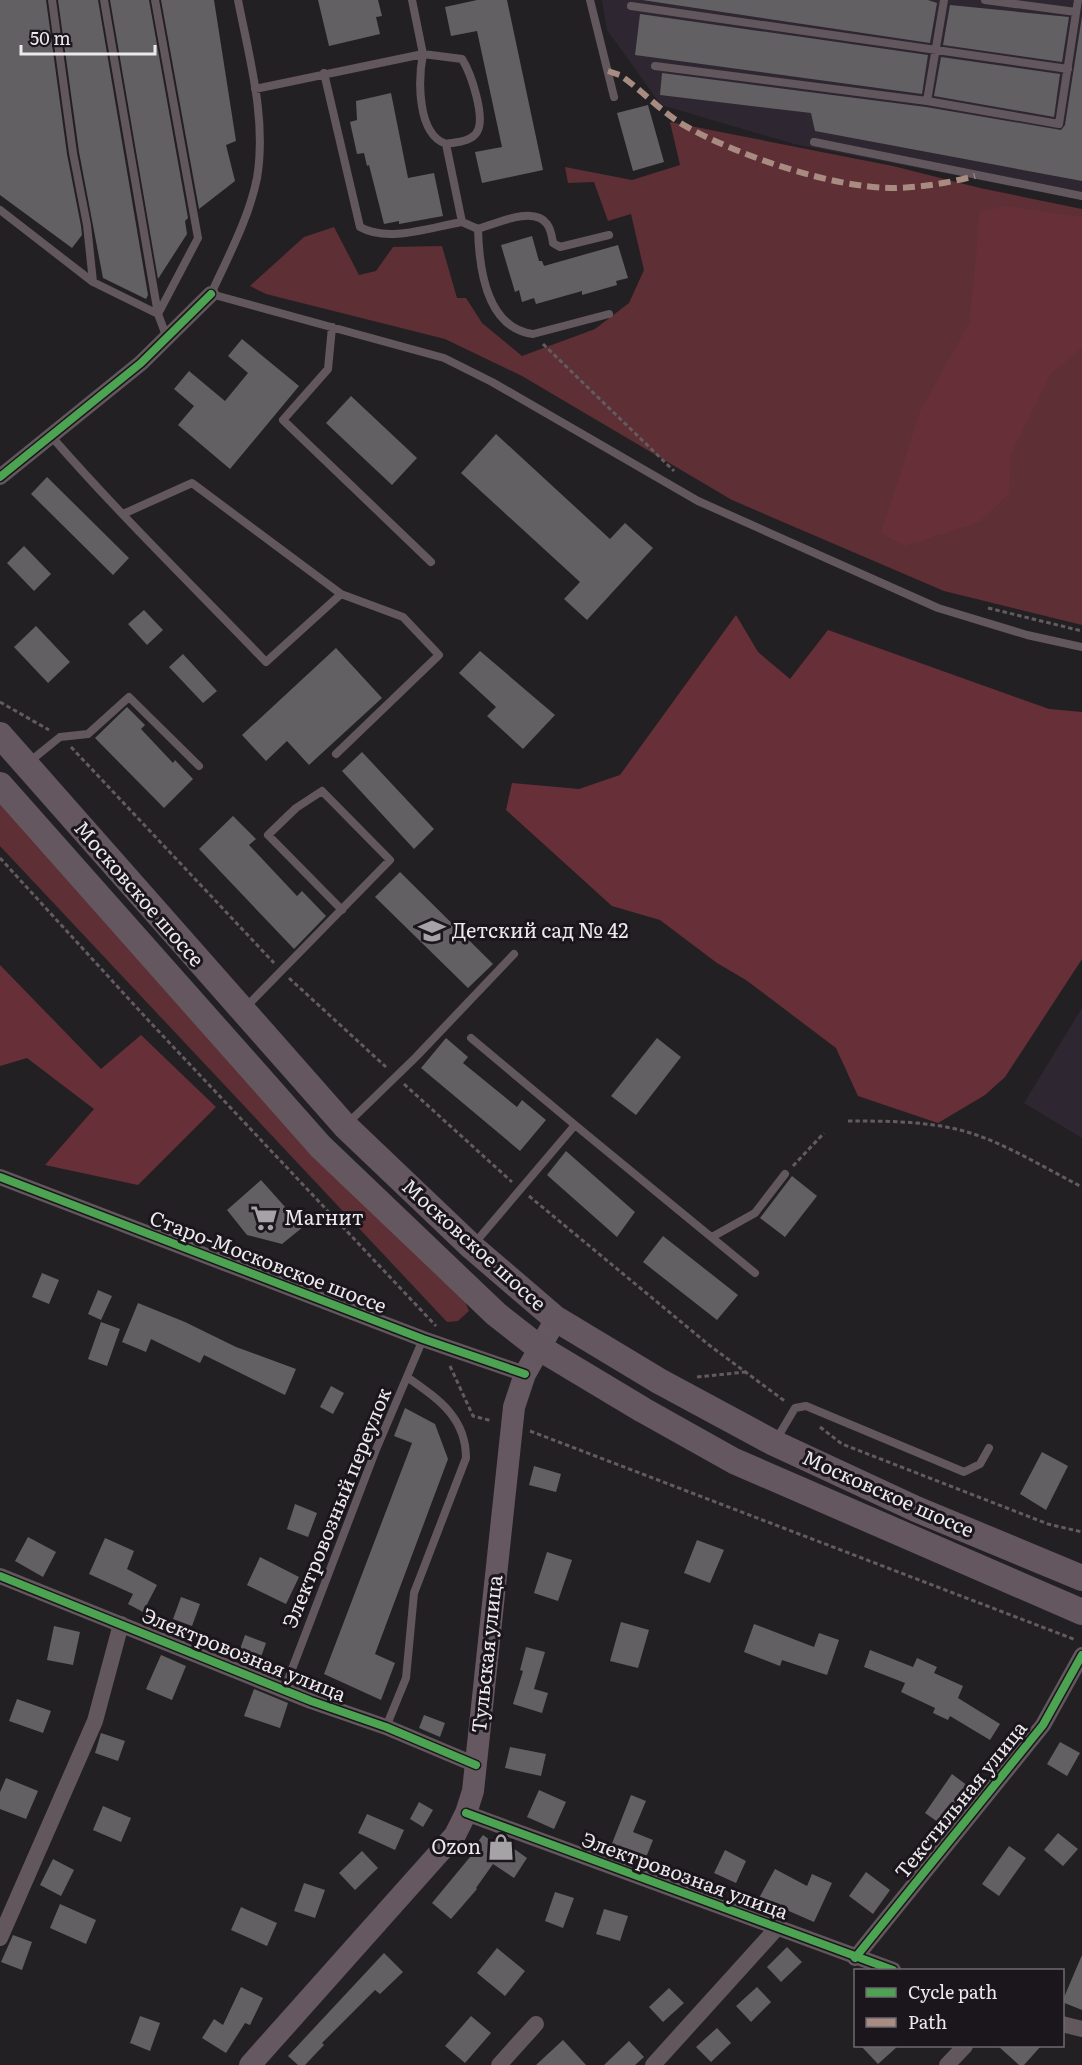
<svg xmlns="http://www.w3.org/2000/svg" width="1082" height="2065" font-family="Literata,serif">
<style>
.built{fill:#2e2630}
.green{fill:#5e2f34}
.forest{fill:#673038}
.building{fill:#626063}
.lines{fill:none;stroke-linecap:round;stroke-linejoin:round}
.path{stroke:#635b60;stroke-width:3;stroke-dasharray:4.5 3;stroke-linecap:butt}
.service{stroke:#63575e;stroke-width:8}
.minor{stroke:#63575e;stroke-width:16}
.secondary{stroke:#665860;stroke-width:22}
.primary{stroke:#645760;stroke-width:26}
.quiet{stroke:#a88b81;stroke-width:6;stroke-dasharray:12 6;stroke-linecap:butt}
.cycleway-casing{stroke:#1b161c;stroke-width:11}
.cycleway{stroke:#4ca352;stroke-width:8}
.labels{text-anchor:middle;stroke-width:6;stroke-linejoin:round;paint-order:stroke}
.street-label{font-size:20px;fill:#ece9ed;stroke:#1b161c}
.poi-label{font-size:20px;fill:#ece9ed;stroke:#1b161c;text-anchor:start}
</style>
<rect width="100%" height="100%" fill="#232024"/>
<path class="built" d="M602,0H1082V200L794,144L661,105L607,30Z
M1082,1008V1138L1024,1103Z"/>
<path class="green" d="M670,122L893,166L980,188L1082,209V625L944,591L732,500L522,376L445,339L266,294L250,286L304,237L334,227L359,275L376,271L393,247L442,246L457,298H466L482,323L522,356L595,329L629,303L644,270L631,214L608,221L594,182L568,183L565,167L632,180L680,165Z
M0,802L464,1299L469,1311L458,1321L447,1322L0,846Z"/>
<path class="forest" d="M1006,206L1082,217V348L1050,375L1011,453L1009,494L979,522L904,546L881,533L920,411L970,322L980,212Z
M736,615L758,652L790,679L828,630L1049,709L1082,712V959L1005,1077L985,1095L938,1123L858,1096L836,1048L746,980L717,963L660,920L612,906L506,810L512,783L579,789L620,775Z
M0,965L101,1069L141,1035L216,1107L138,1185L45,1165L94,1109L27,1058L0,1066Z"/>
<path class="building" d="M0,0H46L67,154L81,226L82,235L72,248L0,195Z
M58,0H98L148,295L146,299L103,278L79,152Z
M110,0H149L188,218L185,221L187,234L158,279Z
M161,0H214L236,141L226,145L235,181L199,209Z
M318,0H378L382,16L376,17L380,34L329,46Z
M477,0H507L543,170L482,183L475,152L502,147L477,31L451,36L445,7Z
M642,0H928L937,3L930,43Z
M950,5L1069,17L1062,62L943,45Z
M640,14L928,55L922,94L635,55Z
M1082,16V181L815,131L811,113L660,95L662,73L926,107L1061,130L1065,125Z
M941,57L1060,74L1054,117L934,96Z
M391,93L408,178L434,173L443,216L399,224V221L384,224L369,165L367,166L364,153L357,154L350,122L357,120L356,101Z
M648,105L664,162L633,171L617,113Z
M532,236L539,261H542L544,266L618,245L628,278L616,281L617,285L582,295V291L536,304L534,298L522,302L519,290L515,292L501,245Z
M242,339L299,386L230,469L178,425L194,406L174,389L189,371L225,401L248,373L228,356Z
M351,396L417,458L392,485L326,423Z
M496,434L610,539L625,523L653,548L587,620L564,599L580,582L461,473Z
M47,477L129,558L113,575L31,494Z
M24,546L51,574L34,591L7,563Z
M144,610L163,630L147,645L128,624Z
M36,626L70,662L48,683L14,647Z
M336,648L382,698L309,765L287,741L266,761L242,735Z
M480,651L555,715L523,749L487,716L496,707L459,673Z
M183,654L217,691L203,703L169,667Z
M127,707L145,725L141,729L173,763L175,760L193,779L164,808L95,738Z
M362,752L434,829L414,849L342,771Z
M233,816L256,839L249,845L297,896L302,891L326,916L294,949L199,849Z
M400,872L493,964L468,988L375,897Z
M446,1038L468,1057L463,1063L517,1107L522,1100L546,1120L520,1151L421,1068Z
M657,1038L681,1057L636,1115L611,1096Z
M566,1151L635,1212L617,1237L547,1175Z
M792,1176L817,1196L785,1237L760,1218Z
M261,1180L303,1227L282,1244L247,1235L227,1210Z
M663,1236L738,1295L717,1320L643,1262Z
M42,1273L59,1280L49,1304L32,1297Z
M98,1290L112,1296L101,1320L88,1314Z
M138,1303L185,1322L236,1347L296,1369L285,1395L204,1355L200,1363L151,1339L146,1352L122,1342Z
M101,1322L120,1329L107,1366L88,1359Z
M331,1386L344,1393L333,1414L320,1407Z
M405,1408L435,1424L448,1459L375,1654L395,1663L381,1700L324,1674L412,1443L394,1436Z
M1042,1452L1068,1466L1046,1510L1020,1494Z
M534,1466L561,1474L556,1492L529,1485Z
M295,1504L317,1513L308,1537L287,1529Z
M28,1537L56,1552L43,1577L15,1561Z
M105,1538L134,1551L127,1569L157,1585L143,1612L128,1604L133,1594L89,1574Z
M697,1540L724,1550L710,1583L684,1573Z
M547,1552L572,1560L558,1601L534,1593Z
M260,1557L299,1577L286,1604L247,1585Z
M181,1597L200,1604L192,1626L173,1619Z
M621,1622L649,1630L638,1668L610,1661Z
M754,1624L814,1647L819,1633L839,1640L827,1675L782,1660L780,1666L744,1652Z
M54,1626L80,1632L73,1665L47,1660Z
M245,1635L266,1643L261,1657L240,1649Z
M526,1647L545,1652L534,1689L548,1693L542,1713L513,1704L523,1671L520,1670Z
M870,1650L913,1667L917,1658L937,1667L934,1673L963,1686L958,1698L1000,1724L990,1740L950,1716L948,1720L933,1713L935,1708L901,1692L905,1683L864,1667Z
M161,1655L186,1666L172,1700L146,1689Z
M254,1689L288,1703L280,1728L244,1716Z
M17,1699L51,1711L43,1733L9,1721Z
M424,1715L445,1723L440,1737L419,1728Z
M101,1733L125,1741L118,1761L95,1753Z
M1060,1742L1080,1753L1067,1776L1047,1764Z
M510,1747L546,1754L541,1776L505,1768Z
M952,1774L972,1789L945,1827L925,1813Z
M6,1778L38,1791L26,1819L0,1809V1792Z
M539,1790L566,1802L554,1829L527,1817Z
M631,1795L646,1801L633,1832L653,1840L645,1860L611,1846Z
M419,1802L433,1810L423,1827L410,1819Z
M103,1806L131,1818L121,1842L93,1830Z
M367,1814L404,1830L395,1850L358,1833Z
M1058,1833L1078,1849L1063,1866L1044,1850Z
M483,1835L500,1847L503,1841L527,1858L514,1878L493,1864L476,1888L477,1889L451,1919L432,1903L470,1857L468,1855Z
M1009,1846L1026,1858L999,1896L982,1884Z
M725,1850L746,1861L736,1883L714,1873Z
M362,1851L378,1868L355,1890L339,1873Z
M53,1859L74,1870L61,1896L40,1885Z
M775,1869L807,1886L812,1874L832,1883L814,1922L759,1898Z
M866,1872L890,1890L873,1914L849,1896Z
M304,1883L325,1890L315,1918L294,1911Z
M555,1892L574,1898L563,1928L545,1921Z
M60,1904L96,1920L86,1944L50,1928Z
M241,1907L277,1923L267,1946L231,1930Z
M604,1909L628,1916L620,1941L596,1934Z
M13,1935L32,1942L22,1970L1,1962Z
M787,1947L802,1962L781,1982L767,1967Z
M497,1948L525,1971L505,1996L477,1973Z
M384,1953L403,1972L380,1994L375,1990L322,2043L324,2045L305,2065H298L288,2056Z
M1082,1955V2010L1062,2002Z
M241,1987L263,1998L250,2025L245,2023L226,2053L202,2038L214,2019L223,2025Z
M757,1987L771,2002L751,2022L736,2006Z
M669,1988L684,2003L663,2022L649,2007Z
M140,2016L160,2023L150,2051L130,2043Z
M471,2016L491,2033L465,2063L445,2046Z
M717,2028L731,2043L711,2062L696,2047Z
M563,2040L586,2065H536Z
M629,2041L644,2057L635,2065H604Z
M861,2046H898L878,2064Z
M998,2046H1041L1024,2065H1019Z"/>
<g class="lines">
<path class="path" d="M543,344L674,471
M988,608L1082,631
M0,702L49,730
M71,747L274,963
M0,858L148,1020L436,1326
M289,978L386,1067
M404,1084L512,1182
M848,1121C892,1121 941,1121 982,1137C1016,1150 1049,1170 1082,1187
M793,1166L824,1133
M529,1196L709,1345L786,1402
M450,1366L473,1416L492,1421
M697,1377L745,1372
M820,1427L842,1444L1048,1524L1082,1532
M530,1431L1076,1640"/>
<path class="service" d="M52,0L73,153L87,225L93,282L158,314
M104,0L158,314L167,338
M155,0L198,238L158,314
M238,0C249,57 267,119 257,178C249,218 228,257 211,294L444,358L492,382L698,501L938,608L1027,635L1082,647
M590,0L614,97
M985,0L1076,12
M631,6L1068,69
M655,66L927,101L944,0
M324,73L360,227C388,243 431,227 462,222
M255,89L423,54L412,0
M927,101L1059,124L1078,0
M814,142L1082,196
M446,144C456,142 471,142 477,132C486,118 471,73 462,59L423,54C418,80 417,134 446,144L462,222L478,229C479,268 486,328 533,334L609,314
M0,210L93,282
M478,229C495,224 534,205 547,224C551,229 552,237 553,243L560,247L609,235
M332,327L328,369L283,420L431,562
M51,436C119,514 194,587 266,662L341,594L192,483L123,514
M336,754L439,655L403,617L341,594
M29,762L60,737L88,734L129,697L199,766
M245,1008L390,860L322,791L296,808L268,835L342,910
M471,1038L575,1125L474,1244
M348,1123L416,1057L514,954
M575,1125L755,1273
M712,1237L755,1213L785,1174
M776,1440L795,1408L806,1406L964,1472L980,1464L989,1448
M284,1690L375,1452L423,1339
M386,1727L406,1678L414,1593L466,1458C466,1417 438,1399 407,1377"/>
<path class="minor" d="M0,477L141,363L211,294
M0,1177L423,1339L525,1374
M0,1576L311,1701L386,1727L476,1765
M466,1813L893,1970
M0,1938L95,1721L121,1624
M855,1958L1043,1725L1082,1655
M1062,2024L1082,2029
M499,2065L536,2024
M653,2065L777,1928
M947,2065L965,2046"/>
<path class="secondary" d="M250,2065L455,1835L466,1813L473,1791L514,1407L525,1374L556,1319"/>
<path class="primary" d="M0,735L345,1126L472,1247L556,1319L659,1381L774,1443L916,1509L1082,1578
M0,785L321,1147L496,1314L538,1347L643,1410L734,1461L1082,1612"/>
<path class="quiet" d="M608,71L620,75C643,91 664,115 689,128C740,156 831,187 890,188C919,188 948,183 975,176"/>
<defs>
<path id="cycleway" d="M0,477L141,363L211,294
M0,1177L423,1339L525,1374
M0,1576L311,1701L386,1727L476,1765
M466,1813L893,1970
M855,1958L1043,1725L1082,1655"/>
</defs>
<use href="#cycleway" class="cycleway-casing"/>
<use href="#cycleway" class="cycleway"/>
</g>
<defs>
<symbol id="school-bare" viewBox="-9 -9 18 18"><path d="M0-5L7-2L0 1L-7-2ZM-4 1L0 2.5L4 1V4Q0 6-4 4Z" fill="#a6a3a7" stroke="#1b161c" stroke-width="2.5" paint-order="stroke"/></symbol>
<symbol id="supermarket-bare" viewBox="-9 -9 18 18"><path d="M-6-5.5h2.5l.6 2H6L4.5 2H-2.5L-4.4-4H-6ZM-1.5 3.2a1.3 1.3 0 1 0 .1 0ZM3 3.2a1.3 1.3 0 1 0 .1 0Z" fill="#a6a3a7" stroke="#1b161c" stroke-width="2.5" paint-order="stroke"/></symbol>
<symbol id="shop-bare" viewBox="-9 -9 18 18"><path d="M-5-2.5h2.3a2.7 3.5 0 0 1 5.4 0H5L5.5 6h-11ZM-1.5-2.5h3a1.5 2.3 0 0 0-3 0Z" fill="#a6a3a7" stroke="#1b161c" stroke-width="2.5" paint-order="stroke"/></symbol>
</defs>
<g fill-rule="evenodd">
<use href="#school-bare" x="413" y="912" width="38" height="38"/>
<use href="#supermarket-bare" x="245" y="1199" width="38" height="38"/>
<use href="#shop-bare" x="482" y="1828" width="38" height="38"/>
</g>
<g class="labels">
<g class="street-label">
<text transform="translate(139 894) rotate(49)" y="7">Московское шоссе</text>
<text transform="translate(474 1245) rotate(42)" y="7">Московское шоссе</text>
<text transform="translate(268 1262) rotate(21)" y="7">Старо-Московское шоссе</text>
<text transform="translate(888 1494) rotate(24)" y="7">Московское шоссе</text>
<text transform="translate(337 1508) rotate(-68)" y="7">Электровозный переулок</text>
<text transform="translate(487 1654) rotate(-84)" y="7">Тульская улица</text>
<text transform="translate(244 1655) rotate(22)" y="7">Электровозная улица</text>
<text transform="translate(961 1800) rotate(-51)" y="7">Текстильная улица</text>
<text transform="translate(685 1876) rotate(20)" y="7">Электровозная улица</text>
</g>
<g class="poi-label">
<text x="452" y="938">Детский сад № 42</text>
<text x="284" y="1225">Магнит</text>
<text x="481" y="1854" text-anchor="end">Ozon</text>
</g>
</g>
<rect x="854" y="1969" width="210" height="78" fill="#1b161c" stroke="#6f6a70" stroke-width="1.5"/>
<rect x="866" y="1988" width="30" height="9" fill="#4ca352" stroke="#6f6a70" stroke-width="1.5"/>
<text x="908" y="1999" font-size="18" fill="#ece9ed">Cycle path</text>
<rect x="866" y="2018" width="30" height="9" fill="#a88b81" stroke="#6f6a70" stroke-width="1.5"/>
<text x="908" y="2029" font-size="18" fill="#ece9ed">Path</text>
<path d="M21 45v9h134v-9" fill="none" stroke="#ece9ed" stroke-width="3"/>
<text x="30" y="45" font-size="18" fill="#ece9ed" stroke="#1b161c" stroke-width="4.5" paint-order="stroke">50 m</text>
</svg>
